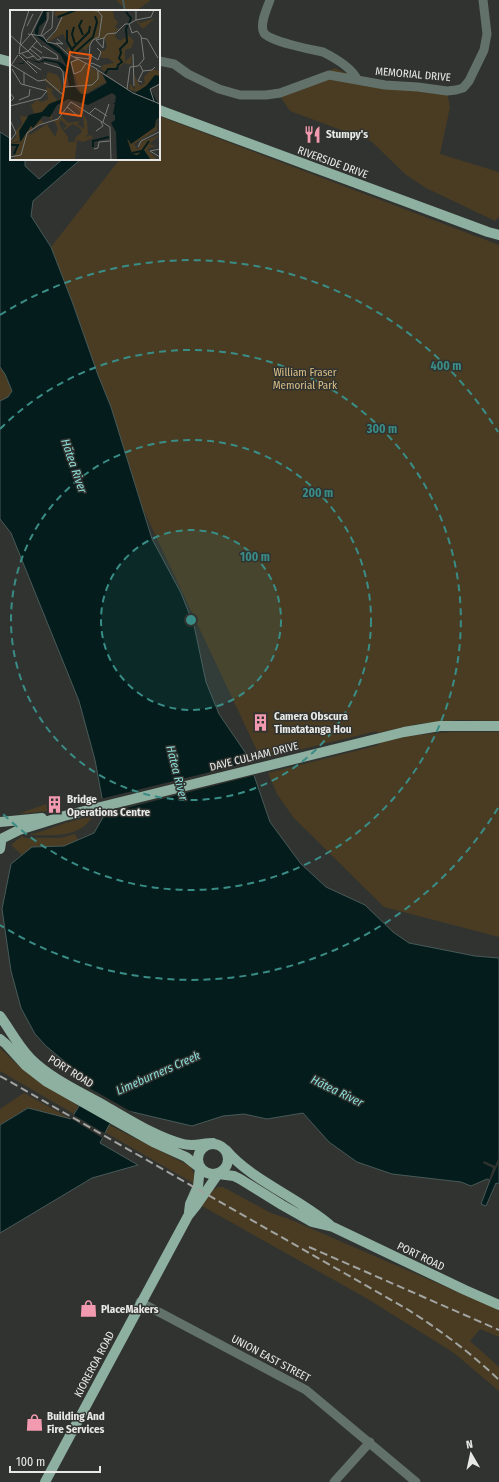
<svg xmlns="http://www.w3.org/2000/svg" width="499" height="1482" font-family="'Fira Sans Condensed',sans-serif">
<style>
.green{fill:#493c23}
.water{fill:#041c1b;stroke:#485a58}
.pier{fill:#313330}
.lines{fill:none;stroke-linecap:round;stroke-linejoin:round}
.stream{stroke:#485a58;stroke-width:2}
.minor{stroke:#62726a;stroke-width:9}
.major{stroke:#8eb0a0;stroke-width:10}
.rail{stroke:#a2a4a1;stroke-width:2;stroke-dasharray:8 4;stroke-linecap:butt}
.ring{fill:none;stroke:#3a8d86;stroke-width:2;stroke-dasharray:7 5}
.labels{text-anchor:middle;stroke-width:3;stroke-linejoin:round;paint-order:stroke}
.street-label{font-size:11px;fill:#e8e9e7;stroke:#313330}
.poi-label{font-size:11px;font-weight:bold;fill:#e8e9e7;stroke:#313330;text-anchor:start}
.park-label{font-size:11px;fill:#dcbf86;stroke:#313330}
.water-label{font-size:12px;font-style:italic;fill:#8adcd7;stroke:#313330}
.inset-river{fill:none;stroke:#041c1b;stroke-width:2}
.inset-road{fill:none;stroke:#7a7c79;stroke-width:1}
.view{fill:#e8590c;fill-opacity:0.15;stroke:#e8590c;stroke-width:2}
.inset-edge{fill:none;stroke:#e8e9e7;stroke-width:2}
.centre{fill:#3a8d86;stroke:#313330;stroke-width:2}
.ring-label{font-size:12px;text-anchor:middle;font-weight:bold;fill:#3a8d86;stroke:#313330;stroke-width:3;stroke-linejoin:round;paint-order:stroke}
</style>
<rect width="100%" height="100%" fill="#313330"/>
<path class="green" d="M116,0H151C135,12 131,16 116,0Z
M335,68L359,79L447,93L450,107L440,154L499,172V217L495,221L426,188L405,174L371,141L290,111L278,93Z
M159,116L499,245V721L459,720L417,724L377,733V731L261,759L143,509L111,407L98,375L73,304L51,247L120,159H159Z
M0,367L5,374L12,391C10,396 6,400 0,401Z
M451,732H499V937L384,907L293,817L277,794L268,773L379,745V742L407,736Z
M46,804L48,811L18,814Z
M92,816C82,839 48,835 28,835L40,832L65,823Z
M75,834L78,840L64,846L32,847L22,855L11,845L22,836L25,838H60Z
M0,1048L20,1067L78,1106L74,1114L0,1071Z
M24,1093L71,1119L28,1108L0,1125V1109Z
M109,1125L190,1166L196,1177V1185L105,1132Z
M218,1187H223L271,1213L289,1219L499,1310V1337L480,1329L470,1341L499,1367V1391L454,1353L366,1298L202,1206L212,1191Z"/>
<path class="water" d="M0,132L11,139V159H25V166L39,179L63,159H81L33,201L31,216L51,247L73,304L98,375L111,407L152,539L181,593L191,618L192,616L206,682L219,714L247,755L270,822L301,864L326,887L365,905L393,932L409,943L475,956L499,958V1184L496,1183L486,1206L481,1204L490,1180L487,1179L471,1186L461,1182L392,1174L357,1162L329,1142L303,1113L267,1119L244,1114L223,1116L192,1126L124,1110L109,1125L100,1143L138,1165L92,1178L0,1233V1125L28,1108L71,1119L89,1090L88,1081L46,1046L35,1034L21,1008L11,971L2,909L11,864L32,847L64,846L94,833L105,814L95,760L79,701L11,533L0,519V401L8,397L12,391L5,374L0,367Z"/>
<path class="pier" d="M251,762L256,775L103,814L100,799Z
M86,1086L139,1116L77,1105L87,1089Z
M72,1114L106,1134L104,1139L70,1118Z
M499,1157V1162L491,1180H489L493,1168L483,1163L484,1161L495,1166Z"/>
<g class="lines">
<path class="stream" d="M123,0L125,11"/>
<path class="minor" d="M270,0C267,8 259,25 264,33C269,41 312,50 323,52C335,58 351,67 357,79
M159,61L174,64L188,74L219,89L240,95H266L280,93L329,75L385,85L418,87L447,91L456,90L463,88L469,81L484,50L487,34L483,0
M140,1302L306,1390L416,1482
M334,1482L370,1442"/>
<path class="major" d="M0,59L11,62
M159,110L488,232L499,235
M0,822L42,818
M3,838L19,830L64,816L404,732L440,726H499
M0,849L1,843
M0,1016C11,1031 17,1044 30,1058C51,1079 81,1092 107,1107C130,1120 158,1138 183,1144C194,1147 203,1143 213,1143
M0,1039L6,1044L25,1065L47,1082L153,1142L186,1157L200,1168L198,1186L190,1204L189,1212
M198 1159a15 15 0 1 1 30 0a15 15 0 1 1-30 0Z
M226,1150C251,1180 299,1198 330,1225
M45,1482L188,1216L196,1206L218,1174L234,1176L240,1179L282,1205L312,1222L333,1227L465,1290L499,1305"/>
<path class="rail" d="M0,1076L407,1309C440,1330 471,1353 499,1380
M309,1247L499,1330"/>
</g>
<circle cx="191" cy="620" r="90" fill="#3a8d86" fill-opacity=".12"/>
<g class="ring">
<circle cx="191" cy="620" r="90"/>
<circle cx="191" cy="620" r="180"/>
<path d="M0 429A270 270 0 1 1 0 811"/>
<path d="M498 808A360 360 0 0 1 0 925M0 315A360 360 0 0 1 498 432"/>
</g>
<defs>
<symbol id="restaurant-bare" viewBox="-9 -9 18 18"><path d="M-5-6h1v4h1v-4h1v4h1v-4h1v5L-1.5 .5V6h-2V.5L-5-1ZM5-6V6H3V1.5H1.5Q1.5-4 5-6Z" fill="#f29aaf" stroke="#313330" stroke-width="2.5" paint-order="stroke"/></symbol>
<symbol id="building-bare" viewBox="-9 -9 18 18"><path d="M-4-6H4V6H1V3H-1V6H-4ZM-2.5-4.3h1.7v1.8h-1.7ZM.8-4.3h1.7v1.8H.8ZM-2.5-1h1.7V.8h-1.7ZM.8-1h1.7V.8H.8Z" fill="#f29aaf" stroke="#313330" stroke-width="2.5" paint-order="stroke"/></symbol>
<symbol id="shop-bare" viewBox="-9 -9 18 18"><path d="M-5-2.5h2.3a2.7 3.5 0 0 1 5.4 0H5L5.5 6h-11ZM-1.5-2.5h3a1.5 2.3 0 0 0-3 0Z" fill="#f29aaf" stroke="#313330" stroke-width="2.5" paint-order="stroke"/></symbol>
</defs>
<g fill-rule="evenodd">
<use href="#restaurant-bare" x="300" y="122" width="25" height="25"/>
<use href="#building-bare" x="248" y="710" width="25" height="25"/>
<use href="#building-bare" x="42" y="792" width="25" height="25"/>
<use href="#shop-bare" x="76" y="1296" width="25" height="25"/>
<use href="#shop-bare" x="22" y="1410" width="25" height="25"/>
</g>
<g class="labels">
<g class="street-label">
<text transform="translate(413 74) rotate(5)" y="4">MEMORIAL DRIVE</text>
<text transform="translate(333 162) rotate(20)" y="4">RIVERSIDE DRIVE</text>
<text transform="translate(254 756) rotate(-14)" y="4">DAVE CULHAM DRIVE</text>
<text transform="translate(71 1071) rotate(32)" y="4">PORT ROAD</text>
<text transform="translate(421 1256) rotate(26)" y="4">PORT ROAD</text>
<text transform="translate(271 1358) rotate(28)" y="4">UNION EAST STREET</text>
<text transform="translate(94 1364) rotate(-62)" y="4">KIOREROA ROAD</text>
</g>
<g class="poi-label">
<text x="326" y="138">Stumpy's</text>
<text x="274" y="720">Camera Obscura<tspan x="274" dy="13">Timatatanga Hou</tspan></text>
<text x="67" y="803">Bridge<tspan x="67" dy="13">Operations Centre</tspan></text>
<text x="101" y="1313">PlaceMakers</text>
<text x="47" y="1420">Building And<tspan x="47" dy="13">Fire Services</tspan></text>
</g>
<g class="park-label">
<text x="305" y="376">William Fraser<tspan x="305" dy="13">Memorial Park</tspan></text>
</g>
<g class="water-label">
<text transform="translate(74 466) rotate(71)" y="4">Hātea River</text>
<text transform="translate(177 773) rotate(76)" y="4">Hātea River</text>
<text transform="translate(158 1073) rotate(-24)" y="4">Limeburners Creek</text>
<text transform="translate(337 1091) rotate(26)" y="4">Hātea River</text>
</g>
</g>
<g transform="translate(10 10)">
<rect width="150" height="150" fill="#313330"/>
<path d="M46,0H103L104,8L108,12L105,17L109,20L106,21L105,27L110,31L118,25L124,31L121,38L115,40V52L122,45L121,53L123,55L114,53L109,58L110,53L107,59L97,62L102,60L99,58L96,62L91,59L93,55L104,53L98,48H91L90,40L94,41L97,37L95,28L83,29L76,41L73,39L65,43L61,39L60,43L55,41L59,36L53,24L39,31L53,37L37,31L44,24L51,7L44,5ZM145,8L133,19L127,12V10L130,13ZM66,48L91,63L96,72L75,84L70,82L61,53ZM142,59L150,61V70L130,82L119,80L120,73L125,80L124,65L130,76L135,73L134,67ZM38,62L47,65L51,71L52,79L49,81L36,68ZM33,63L34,70L36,69L56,88L46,91L42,99L36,104L24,103L21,95L27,90L32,92L38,89L36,76L43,80L41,82L47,90L54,87L33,70ZM61,93L71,100L77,111L78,124L75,127L81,125L83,128L73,132L67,130L65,150H4L7,135L0,137V146V134H1L11,131L9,125L10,131L0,133L6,127V121L12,114L10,106L18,107L26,104L40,107V105L42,104V111L39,107L33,106L30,110L34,112L18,122L20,125L37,114L45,127L48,118L44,111L51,105L58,113L70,111L67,114L74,119L73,105ZM51,110L57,116L54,118V120L63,114L70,118L72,122L66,127L64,132H58V127L52,119L49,113ZM150,94V107L146,111L147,120L124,134L128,140L129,134L133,131L150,125L139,134L146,136L137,139L148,150H116L118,95Z" fill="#493c23" fill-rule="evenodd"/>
<path d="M34,0L40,2H36V10L29,17L28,25L50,39L60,50L65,48L60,51L66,78L71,84H78L97,73L93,65L125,83L136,76L145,65L150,66V73L140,79L150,97V107L146,110L145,117L121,134L117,128L122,144L127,145L134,140L141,150H107L106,122L101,113L105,110V105L103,104L105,94H102L105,93L106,86L102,83L78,95L58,89L47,95L40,107L33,106L23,118L21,116L11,131L0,134L10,131L9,121L19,105L32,102L39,94L54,88L55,78L59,76L57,64L47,53L35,51L29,53L16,49L13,54L6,53H13L15,49L30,52L35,49L50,52L58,58L50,44L25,25V20Z" fill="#041c1b"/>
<path class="inset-river" d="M116,2L121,8L119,14M48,7L66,0M72,10L69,16L73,25M64,17L62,24L65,34M57,20V31L65,45M62,39L79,22L80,16M65,43L83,27L87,12L85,6M95,64L98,59H107L108,55L112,52L109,48L111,43L110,39L117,32L116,19L118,14M1,135H8L4,144M83,137V131L99,127M122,143L132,141L139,131"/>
<path class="inset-road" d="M126,10L141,7L144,0M119,14L126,10V0M17,16L23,4M12,22L19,0M18,24L33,26L37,32L47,34L58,44L87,59M0,25L9,33M31,25L38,9V2M32,26L42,18L43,0M131,28L137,29L148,48M86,30L94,28L97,24L106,23L115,14H119M86,30L93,38L94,28M36,31L46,20L52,7M9,33L28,50L32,48M46,33L53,34L47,29M11,35L20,25M22,36L32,43M33,36L47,45L48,49M32,37L21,24L33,0M20,39L31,48M9,44L12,22M9,44L18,41L27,31M12,44L17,48L24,46M123,44L124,76M9,45L27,63M80,45L88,50L91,42L87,38M32,47L48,49M64,47L79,49L80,35L83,30L89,27L92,6L88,1L79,0M69,49L61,52L64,64L71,61L76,53M17,51L31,60M34,53L50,58L53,62L54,76M0,54L28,71L35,70M79,55L82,53L91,57M130,55L133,61L128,71L132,72M0,57L8,45M2,59L11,74M86,59L123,83L150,94M133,61L142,60L145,57M35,69L52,84M14,75V62M55,77L82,75L88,69V60M117,79L120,57L128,56L134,49L131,26L127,21L122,23L119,14M9,90L19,86L20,79M144,91L140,79L150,74M0,92L4,88L0,83V56M0,96L31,88L37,81L11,74M57,97L68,106M79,104L85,98L97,106M0,110L6,123L0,131M93,112L99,94M86,121L93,116L91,112M128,137L131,131L149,122M84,139L88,138L89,132L100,131M150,139L140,141L150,147M0,147L11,145L17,123L29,115L48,109L61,92L100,117L101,150"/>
<path class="view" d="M60,42L81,45L71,106L50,103Z"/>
<rect width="150" height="150" class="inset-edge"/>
</g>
<circle cx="191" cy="620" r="6" class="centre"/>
<g class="ring-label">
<text x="446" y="370">400 m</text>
<text x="382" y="433">300 m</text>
<text x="318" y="497">200 m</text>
<text x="255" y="561">100 m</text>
</g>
<g transform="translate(471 1454) rotate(351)" stroke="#313330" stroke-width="3" paint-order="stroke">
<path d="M0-3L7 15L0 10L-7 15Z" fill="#e8e9e7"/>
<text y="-6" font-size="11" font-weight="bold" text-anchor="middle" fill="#e8e9e7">N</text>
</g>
<path d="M10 1466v6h90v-6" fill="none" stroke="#e8e9e7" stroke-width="2"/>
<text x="16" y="1466" font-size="12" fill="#e8e9e7" stroke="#313330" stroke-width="3" paint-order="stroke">100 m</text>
</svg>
